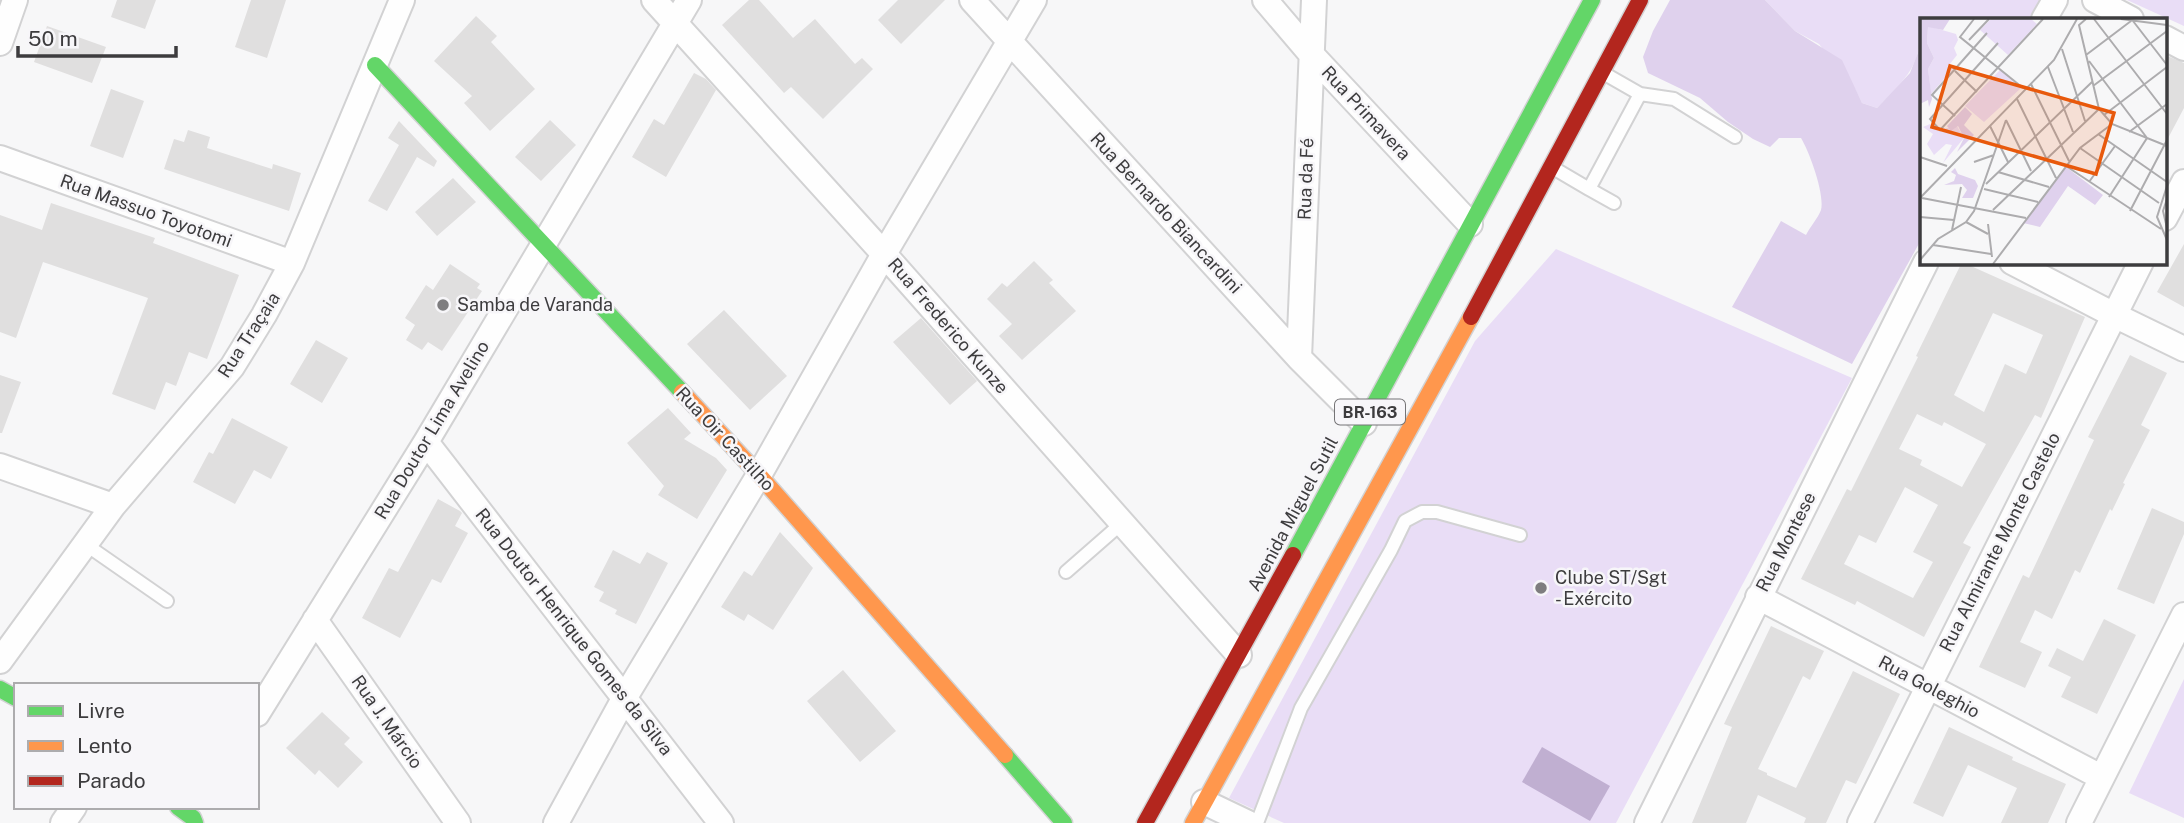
<svg xmlns="http://www.w3.org/2000/svg" width="2184" height="823" font-family="'Public Sans',sans-serif">
<style>
.green{fill:#e9ddf6}
.forest{fill:#dfd1ed}
.water{fill:#c0afd1}
.building{fill:#e0dfdf;fill-rule:evenodd}
.lines{fill:none;stroke-linecap:round;stroke-linejoin:round}
.lane-casing{stroke:#d2d2d3;stroke-width:16}
.street-casing{stroke:#d2d2d3;stroke-width:28}
.fast-casing{stroke:#d2d2d3;stroke-width:19}
.slow-casing{stroke:#d2d2d3;stroke-width:19}
.jam-casing{stroke:#d2d2d3;stroke-width:19}
.lane{stroke:#fefefe;stroke-width:12}
.street{stroke:#fefefe;stroke-width:24}
.fast{stroke:#63d668;stroke-width:16}
.slow{stroke:#ff974d;stroke-width:16}
.jam{stroke:#b3261e;stroke-width:16}
.poi-dot{fill:#7e7d7f;stroke:#f7f6f9;stroke-width:2.5}
.labels{text-anchor:middle;stroke-width:5;stroke-linejoin:round;paint-order:stroke}
.shield{fill:#f7f6f9;stroke:#757476;stroke-width:2}
.shield-label{font-size:16px;font-weight:bold;fill:#3d3c3e}
.street-label{font-size:18px;fill:#3d3c3e;stroke:#f7f6f9}
.poi-label{font-size:18px;fill:#3d3c3e;stroke:#f7f6f9;text-anchor:start}
.inset-road{fill:none;stroke:#adacae;stroke-width:2}
.view{fill:#e8590c;fill-opacity:0.15;stroke:#e8590c;stroke-width:3.5}
.inset-edge{fill:none;stroke:#3d3c3e;stroke-width:3.5}
</style>
<rect width="100%" height="100%" fill="#f7f7f8"/>
<path class="green" d="M1765,0H2045L2033,19H1922C1921,67 1908,76 1877,108L1862,103L1855,89L1819,44L1795,31Z
M2127,0H2184V26Z
M1556,249L1852,378L1616,823H1284L1229,798L1475,341Z
M2184,679V818L2129,793Z"/>
<path class="forest" d="M1670,0H1765L1795,31L1842,60L1862,103L1877,108L1910,73L1921,45V240L1852,364L1732,307L1781,221L1806,235C1810,227 1818,218 1821,210C1825,194 1809,151 1801,138H1779L1770,147L1753,139L1728,122L1700,98L1648,73L1643,57L1653,31Z"/>
<path class="water" d="M1542,747L1610,786L1590,821L1522,782Z"/>
<path class="building" d="M117,0H156L145,29L111,17Z
M251,0H286L267,58L235,47Z
M749,0H759L793,38L815,19L855,64L862,58L873,69L823,119L791,87L784,93L722,25Z
M898,0H945L901,44L878,20Z
M476,16L497,36L491,42L535,89L490,131L464,103L472,96L434,61Z
M47,26L106,47L92,83L34,62Z
M2165,55L2184,63V108L2165,144Z
M694,73L706,79L716,90L666,177L632,157L654,119L664,125Z
M111,89L144,101L123,158L90,146Z
M550,120L576,145L541,181L515,157Z
M399,121L437,161L434,167L417,157L387,211L368,201L399,145L388,138Z
M188,130L210,137L207,148L272,169L273,164L301,173L289,211L164,169L174,139L184,142Z
M453,178L476,202L437,236L415,212Z
M51,203L155,238L153,243L239,275L207,359L189,352L176,386L166,382L155,410L112,394L148,298L43,262L16,338L0,332V215L42,230Z
M2184,244V307L2157,292Z
M1034,261L1053,280L1049,283L1076,311L1022,360L999,336L1012,324L987,299L1002,283L1007,287Z
M1962,262L2085,317L2041,418L2035,415L1963,543L1971,547L1924,637L1857,601L1855,605L1801,579L1847,489L1851,491L1918,357L1916,356ZM1993,313L2043,335L2026,374L2005,364L1984,412L1954,395ZM1917,414L1942,426L1944,422L1986,444L1962,487L1920,465L1922,460L1899,449ZM1905,487L1938,505L1913,552L1933,562L1913,598L1844,564L1859,535L1876,543Z
M450,264L480,284L477,288L482,291L442,351L428,342L422,350L406,340L415,325L405,318L426,285L433,290Z
M724,310L787,376L750,410L687,344Z
M921,318L977,381L950,405L893,342Z
M316,340L348,358L322,403L290,384Z
M2130,355L2167,373L2141,425L2150,430L2123,483L2125,484L2112,511L2110,509L2080,573L2075,570L2052,619L2035,610L2020,642L2042,652L2025,688L1979,667L2023,575L2029,578L2094,440L2088,437Z
M0,375L21,382L2,433H0Z
M668,408L691,433L684,439L716,458L727,470L697,519L658,495L664,486L627,443Z
M232,418L288,447L271,479L254,470L235,504L193,482L209,452L213,454Z
M438,499L460,511L462,513L455,526L468,533L441,583L432,579L400,638L362,618L389,568L398,572Z
M2152,508L2184,522V534L2154,604L2117,589Z
M780,532L813,568L773,630L748,614L744,621L721,607L744,571L752,576Z
M613,550L640,564L647,552L668,563L636,624L615,614L617,610L599,601L604,592L594,587Z
M2104,619L2136,635L2097,714L2061,697L2071,677L2048,666L2057,648L2083,661Z
M1771,626L1824,651L1810,680L1803,676L1758,769L1767,773V775L1796,788L1853,671L1900,694L1856,784L1846,780L1826,823H1804L1806,818L1758,795L1746,823H1692L1732,727L1724,724Z
M843,670L896,731L860,762L807,701Z
M322,712L350,738L344,744L363,762L338,788L319,770L315,775L286,748Z
M1949,727L2013,757L2012,760L2066,784L2048,823H2001L2017,788L1968,765L1943,817L1913,803Z"/>
<g class="lines">
<defs>
<path id="lane" d="M1605,74L1640,94L1674,99L1735,137
M1555,169L1589,189L1640,94
M1589,189L1614,203
M85,544L167,601
M1066,572L1122,523
M1257,823L1301,708L1391,550L1405,521L1422,512H1437L1520,535"/>
<path id="street" d="M654,0L884,254L1239,655
M972,0L1299,358L1364,423
M1265,0L1311,54L1470,224
M2095,0L2131,19
M2044,19L2055,0
M2165,38L2184,48
M0,43L15,0
M0,158L292,263
M2165,218L2184,182
M2012,262L2114,315L2184,349
M1299,358L1314,0
M426,442L721,823
M0,466L113,506
M1758,597L2101,777
M315,620L458,823
M0,661L113,506L232,367L264,315L292,263L402,0
M257,714L426,442L689,0
M1204,802L1248,823
M63,823L74,807
M556,823L625,697L759,475L884,254L1034,0
M1647,823L1926,262
M1860,823L2141,262
M2079,823L2184,615"/>
<path id="fast" d="M375,65L682,392
M1293,555L1592,0
M0,689L16,698
M1005,755L1064,823
M178,807L193,818L195,823"/>
<path id="slow" d="M682,392L759,475L1005,755
M1193,823L1471,317"/>
<path id="jam" d="M1471,317L1640,0
M1145,823L1293,555"/>
</defs>
<use href="#lane" class="lane-casing"/>
<use href="#street" class="street-casing"/>
<use href="#fast" class="fast-casing"/>
<use href="#slow" class="slow-casing"/>
<use href="#jam" class="jam-casing"/>
<use href="#lane" class="lane"/>
<use href="#street" class="street"/>
<use href="#fast" class="fast"/>
<use href="#slow" class="slow"/>
<use href="#jam" class="jam"/>
</g>
<g class="poi-dot">
<circle cx="443" cy="305" r="7"/>
<circle cx="1541" cy="588" r="7"/>
</g>
<g class="labels">
<rect class="shield" x="1335" y="399.5" width="70" height="25" rx="5"/>
<g class="shield-label">
<text x="1370" y="418">BR-163</text>
</g>
<g class="street-label">
<text transform="translate(1366 113) rotate(47)" y="6">Rua Primavera</text>
<text transform="translate(1306 179) rotate(-88)" y="6">Rua da Fé</text>
<text transform="translate(146 211) rotate(20)" y="6">Rua Massuo Toyotomi</text>
<text transform="translate(1166 213) rotate(47)" y="6">Rua Bernardo Biancardini</text>
<text transform="translate(948 326) rotate(49)" y="6">Rua Frederico Kunze</text>
<text transform="translate(249 335) rotate(-57)" y="6">Rua Traçaia</text>
<text transform="translate(432 430) rotate(-59)" y="6">Rua Doutor Lima Avelino</text>
<text transform="translate(725 439) rotate(47)" y="6">Rua Oir Castilho</text>
<text transform="translate(1293 514) rotate(-62)" y="6">Avenida Miguel Sutil</text>
<text transform="translate(1786 542) rotate(-63)" y="6">Rua Montese</text>
<text transform="translate(2000 542) rotate(-63)" y="6">Rua Almirante Monte Castelo</text>
<text transform="translate(574 632) rotate(52)" y="6">Rua Doutor Henrique Gomes da Silva</text>
<text transform="translate(1929 687) rotate(28)" y="6">Rua Goleghio</text>
<text transform="translate(387 722) rotate(55)" y="6">Rua J. Márcio</text>
</g>
<g class="poi-label">
<text x="457" y="311">Samba de Varanda</text>
<text x="1555" y="584">Clube ST/Sgt<tspan x="1555" dy="21">- Exército</tspan></text>
</g>
</g>
<g transform="translate(1920 18)">
<rect width="247" height="247" fill="#f7f7f8"/>
<path d="M71,1H111L117,6L88,37L60,12ZM8,8L36,16L38,22L34,30L37,37L29,47L33,51L11,76L8,51L14,40L7,25ZM80,52L101,70L64,104L45,88ZM10,106L17,112L37,108L44,120L23,145L32,127L26,126L14,137L7,126L13,116L3,109Z" fill="#e9ddf6"/>
<path d="M0,1H30L23,12L8,9L7,25L14,40L8,51L12,81L9,89L8,82L0,86ZM45,89L52,96L44,107L54,117L37,134L44,120L38,108L31,113L27,108ZM146,149L183,177L175,187L148,168L120,209L103,205ZM35,150L38,156L55,162L58,168L53,180H42L47,172L42,166L24,167L34,163L36,157L31,154Z" fill="#dfd1ed"/>
<path class="inset-road" d="M54,1L40,19L103,70M166,1L159,7L179,91L192,106L247,128M174,1L247,96M201,1L247,7M213,3L247,47M49,22L69,1M78,25L10,101L20,112L123,1M142,31L165,103M166,37L211,3M169,43L227,120L189,179M128,49L153,114M35,53L57,74M111,66L149,143M173,68L247,13M97,81L136,160M184,97L247,49M35,98L12,77L67,15M86,102L111,153M70,108L88,144M209,114L247,86M178,116L247,164M160,130L239,185M0,139L27,148M54,144L74,137M146,148L241,211M78,154L129,169M169,164L195,128M66,166L172,64M247,168L237,199L247,222M64,171L118,184M0,180L134,42L157,1M2,180L106,200M247,181L243,193L247,210M73,192L179,91M210,193L247,122M0,199L34,202M46,204L68,216M68,206L72,239M32,212L41,169M13,227L71,236M0,242L18,221L46,204L54,193L86,102M73,246L160,130L192,106"/>
<path class="view" d="M30,48L194,95L176,156L12,109Z"/>
<rect width="247" height="247" class="inset-edge"/>
</g>
<rect x="14" y="683" width="245" height="126" fill="#f7f6f9" stroke="#adacae" stroke-width="2"/>
<rect x="28" y="706" width="35" height="10" fill="#63d668" stroke="#adacae" stroke-width="2"/>
<text x="77" y="718" font-size="21" fill="#3d3c3e">Livre</text>
<rect x="28" y="741" width="35" height="10" fill="#ff974d" stroke="#adacae" stroke-width="2"/>
<text x="77" y="753" font-size="21" fill="#3d3c3e">Lento</text>
<rect x="28" y="776" width="35" height="10" fill="#b3261e" stroke="#adacae" stroke-width="2"/>
<text x="77" y="788" font-size="21" fill="#3d3c3e">Parado</text>
<path d="M18 46v10h158v-10" fill="none" stroke="#3d3c3e" stroke-width="3.5"/>
<text x="28" y="46" font-size="21" fill="#3d3c3e" stroke="#f7f6f9" stroke-width="5" paint-order="stroke">50 m</text>
</svg>
